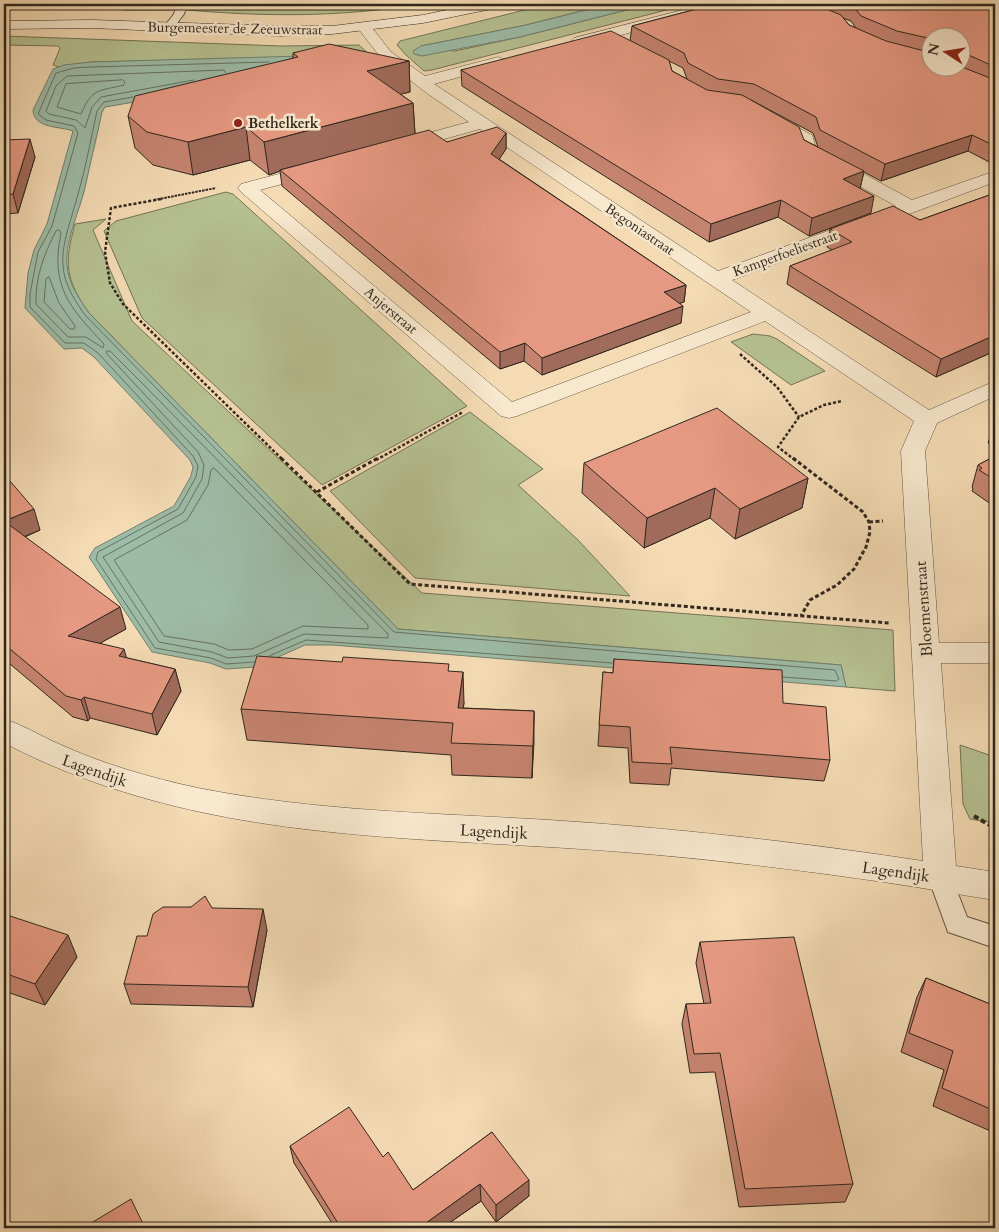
<svg xmlns="http://www.w3.org/2000/svg" width="999" height="1232" font-family="Cardo,serif">
<style>
.green{fill:#b6c191;stroke:#727457}
.water{fill:#9dbca7;stroke:#718070}
.lines{fill:none;stroke-linecap:round;stroke-linejoin:round}
.shore{stroke:#667262;stroke-width:1}
.lane-casing{stroke:#605443;stroke-width:2}
.street-casing{stroke:#605443;stroke-width:1}
.secondary-casing{stroke:#2f271d;stroke-width:1}
.path-far3{stroke:#2f271d;stroke-width:2;stroke-dasharray:2.5 1;stroke-linecap:butt}
.path-far2{stroke:#2f271d;stroke-width:2.5;stroke-dasharray:3 2;stroke-linecap:butt}
.path-far1{stroke:#2f271d;stroke-width:3;stroke-dasharray:4 2.5;stroke-linecap:butt}
.path{stroke:#2f271d;stroke-width:4;stroke-dasharray:5 3;stroke-linecap:butt}
.lane{fill:#f8e8ce;fill-rule:evenodd}
.street{fill:#f8e8ce;fill-rule:evenodd}
.secondary{fill:#f8e8ce;fill-rule:evenodd}
.wall{fill:#c68470;stroke:#2f271d;fill-rule:evenodd}
.shaded-wall{fill:#a16b5b;stroke:#2f271d}
.building{fill:#e69982;stroke:#2f271d}
.poi-dot{fill:#8f2418;stroke:#f8e8ce;stroke-width:2}
.labels{text-anchor:middle;stroke-width:5;stroke-linejoin:round;paint-order:stroke}
.far-street-label{font-size:14px;fill:#2f271d;stroke:#f8e8ce}
.far-poi-label{font-size:14px;font-weight:bold;fill:#2f271d;stroke:#f8e8ce;text-anchor:start}
.street-label{font-size:16px;fill:#2f271d;stroke:#f8e8ce}
</style>
<rect width="100%" height="100%" fill="#f4dbb4"/>
<filter id="stains"><feTurbulence type="fractalNoise" baseFrequency=".004" numOctaves="4"/><feColorMatrix values="0 0 0 0 .2 0 0 0 0 .09 0 0 0 0 .02 0 0 0 .5 -.17"/></filter>
<radialGradient id="worn" r=".72"><stop offset=".6" stop-color="#630" stop-opacity="0"/><stop offset="1" stop-color="#630" stop-opacity=".3"/></radialGradient>
<path class="green" d="M130,4H175L173,10H123L125,6Z
M188,4H237L248,8L258,4H422C342,17 267,17 187,10Z
M549,4H610L526,25L421,46L455,51L520,37L650,4H690L432,70L424,71L406,55L397,45L400,41Z
M4,36L282,46L359,45L371,56L91,62L59,67L53,65L60,48L58,46L4,45Z
M226,192L233,194L467,406L322,485L142,318L104,231L116,221Z
M106,219L93,230L132,321L422,593L893,630L895,691L846,687L841,665L398,629L89,313C65,279 64,263 75,224Z
M753,334L770,336L777,339L825,371L791,385L731,342Z
M470,412L543,469L518,485L578,540L630,596L415,578L330,491Z
M960,745L995,757V823L970,819L963,804Z"/>
<path class="water" d="M610,4H650L520,37L422,56L414,54L413,51L421,46L526,25Z
M337,55L164,97L105,107L102,112C97,136 91,160 86,183C81,209 65,238 67,265C68,283 79,298 89,313L398,629L841,665L846,687L333,645H305L256,667L226,669L210,663L152,652L89,557L95,548L174,506L191,476L193,467L190,460L94,357L82,348L64,349L25,308L28,273L34,250L47,224L73,131C60,126 34,129 33,110L53,69L64,65L91,62Z"/>
<g class="lines">
<path class="shore" d="M123,80L125,82L124,85C99,91 92,88 81,114L57,107L66,84Z
M194,80L101,97L92,107L85,128L76,120L49,114L46,111L56,86L67,76L224,70L226,73
M133,97L104,102L97,111C91,138 86,167 78,194C64,246 49,268 86,316L394,632L835,670L839,679L836,681L783,677
M59,230L61,233C50,286 69,307 104,344L103,348L86,337H68L36,304C35,277 44,254 56,231Z
M49,277L59,303L75,326L74,329H70L44,302L46,279Z
M107,351H110L140,381L388,634V638L304,634L254,656L228,658L212,652L159,642L103,557L183,513L202,479L204,465L198,452L107,354Z
M214,468L368,625V629L303,626L252,649L229,650L214,644L164,636L114,560L187,520L208,485L211,470Z
M269,656L306,640L612,663
M254,662L226,664L211,658L155,648L96,559L98,552L178,509L196,477L198,466L193,456L98,353L84,343H65L30,307V294L38,252L52,226L78,133L74,126L46,120L38,114L56,73L74,68L91,67L269,62"/>
<defs>
<path id="lane" d="M177,4H187L184,14L172,30H164L163,28L174,14Z
M940,867L949,870L967,917L995,926V948L948,932L928,877L931,870Z"/>
<path id="street" d="M706,4H729L727,7L579,46L574,44L571,41L574,38Z
M364,23L369,24L391,52L425,76L498,57L504,59L506,62L504,65L434,84L718,271L896,206L802,155L798,142L763,123L761,119L763,115H775L812,135L816,148L912,200L995,171V182L732,280L929,410L995,381V396L937,423L925,451L939,643H995V663H941L956,866L995,872V900C960,895 925,888 890,883C801,870 712,859 623,852C409,835 201,845 4,743V719C23,725 41,736 59,744C103,764 151,778 198,788C314,811 431,813 549,820C674,828 799,842 923,861L901,451L914,421L765,321L517,416L509,418L501,416L241,192L238,188L241,184L317,164L323,165L326,169L323,173L260,190L512,402L751,312L480,129L401,151L395,150L392,146L395,142L469,122L428,94L381,58L357,27L359,24Z"/>
<path id="secondary" d="M476,4H503L501,7L496,8L423,23L332,34L280,36L92,28L4,29V21L92,20L280,26H332L423,15Z"/>
</defs>
<use href="#lane" class="lane-casing"/>
<use href="#street" class="street-casing"/>
<use href="#secondary" class="secondary-casing"/>
<path class="path-far3" d="M523,7L537,4
M154,200L216,188"/>
<path class="path-far2" d="M161,199L111,208L105,252L110,283L123,304L283,460
M740,354L777,387L799,417
M376,460L463,412
M795,460L778,447L799,417L824,405L842,401"/>
<path class="path-far1" d="M281,458L410,584L889,623
M793,458L863,512L869,522L870,532L866,547L854,569L837,585L810,600L801,616
M317,492L378,458
M869,522L883,521"/>
<path class="path" d="M974,816L995,828"/>
<use href="#lane" class="lane"/>
<use href="#street" class="street"/>
<use href="#secondary" class="secondary"/>
</g>
<path class="wall" d="M237,4H258L248,8Z
M716,4H995V165L968,151L881,181L864,172L860,188L871,213L809,236L778,217L709,242L462,86L461,70L630,41L632,26ZM843,18L851,21L856,28L849,25ZM932,38H962V68H932ZM669,61L683,68L687,79L672,71ZM751,100L813,133L818,147L804,140Z
M293,53L409,61L410,92L400,94L413,103L415,133L447,142L506,133V149L499,159L686,285L684,302L680,303L681,323L542,375L524,361L500,369L282,186L280,171L269,175L250,160L193,175L153,165L135,148L128,116L293,58Z
M4,140L35,157L18,213L4,214Z
M995,193V351L936,377L787,284L790,266L832,250L827,247L830,229L920,220Z
M995,422V448L988,443Z
M995,456V507L972,491L973,488L972,487L978,465Z
M584,463L808,478L802,508L735,539L710,518L644,548L582,493Z
M4,474L40,530L25,537L126,629L100,643L127,658L175,669L181,691L157,735L90,718L88,721L73,717L4,659Z
M614,659L783,703L830,760L824,781L671,768L669,785L630,783L628,748L598,746L603,672L613,673Z
M449,671L464,703L463,708L534,711L532,778L452,775L451,755L247,740L241,709Z
M212,908L267,930L253,1007L131,1004L124,984L147,936Z
M4,914L77,957L45,1005L4,991Z
M700,942L853,1184L845,1202L739,1207L715,1072L690,1073L682,1024L686,1004H704L696,963Z
M926,978L995,1006V1133L933,1106L944,1070L901,1052L917,997Z
M492,1132L529,1196L496,1222L481,1201L442,1228H335L294,1163L290,1146L383,1157L413,1190Z"/>
<path class="shaded-wall" d="M247,4H258L248,8Z
M409,61L410,92L369,102L367,71Z
M413,103L415,135L280,170V171L269,175L264,142Z
M246,127L250,160L193,175L188,142Z
M506,133V149L492,170L491,154Z
M972,135L968,151L881,181L885,164Z
M30,139L35,157L18,213L13,194Z
M864,171L860,189L843,179Z
M874,196L871,213L809,236L812,218Z
M781,200L778,217L709,242L711,224Z
M686,285L684,302L662,309L664,292Z
M683,306L681,323L542,375V358Z
M995,335V351L936,377L941,359Z
M525,343L524,361L500,369V352Z
M808,478L802,508L735,539L740,509Z
M715,488L710,518L644,548L647,518Z
M34,509L40,530L11,542L4,521Z
M120,607L126,629L75,657L68,636Z
M124,649L130,670L119,656Z
M175,669L181,691L157,735L152,714Z
M463,672L464,703L459,740L458,708Z
M84,697L90,718L88,721L81,700Z
M534,711V743L532,778L533,746Z
M263,909L267,930L253,1007L248,987Z
M68,935L77,957L45,1005L35,984Z
M529,1180V1196L496,1222V1205Z
M480,1184L481,1201L442,1228H419Z"/>
<path class="building" d="M716,4H814L841,15L849,25L886,41L932,53V68H962V67L995,80V146L972,135L885,164L820,130L816,117L754,84L718,79L688,63L684,53L632,26Z
M847,4H995V67L962,52V38H932V39L897,31L861,16L853,6Z
M611,31L669,60L672,71L707,90L742,95L799,127L804,140L864,171L843,179L874,196L812,218L781,200L711,224L461,70Z
M329,44L409,61L367,71L413,103L264,142L246,127L188,142L147,132L128,116L135,96L298,57L293,53Z
M497,127L506,133L491,154L686,285L664,292L683,306L542,358L525,343L500,352L280,170L429,130L447,142Z
M30,139L13,194L4,195V140Z
M995,193V335L941,359L790,266L852,242L830,229L893,206L920,220Z
M717,408L808,478L740,509L715,488L647,518L584,463Z
M995,456V480L979,470L982,468L978,465Z
M4,474L34,509L4,521L120,607L68,636L124,649L119,656L175,669L152,714L84,697L81,700L66,696L4,644Z
M257,656L342,662L343,657L449,664L448,671L463,672L458,708L534,711L533,746L451,743L453,723L241,709Z
M614,659L782,670L783,703L826,707L830,760L670,747L672,764L632,762L630,727L599,725L603,672L613,673Z
M205,896L212,908L263,909L248,987L124,984L137,936H147L153,914L163,907H191Z
M4,914L68,935L35,984L4,973Z
M794,937L853,1184L745,1189L720,1053L694,1054L686,1004L711,1003L700,942Z
M926,978L995,1006V1111L942,1088L953,1051L909,1033Z
M349,1107L383,1157L388,1152L413,1190L492,1132L529,1180L496,1205L480,1184L419,1228H341L290,1146Z
M131,1199L145,1228H83Z"/>
<circle class="poi-dot" cx="238" cy="123" r="5"/>
<g class="labels">
<g class="far-street-label">
<text transform="translate(235 28) rotate(1)" y="5">Burgemeester de Zeeuwstraat</text>
<text transform="translate(640 229) rotate(34)" y="5">Begoniastraat</text>
<text transform="translate(785 253) rotate(-20)" y="5">Kamperfoeliestraat</text>
<text transform="translate(391 310) rotate(40)" y="5">Anjerstraat</text>
</g>
<g class="far-poi-label">
<text x="248" y="128">Bethelkerk</text>
</g>
<g class="street-label">
<text transform="translate(923 609) rotate(-94)" y="6">Bloemenstraat</text>
<text transform="translate(95 770) rotate(19)" y="6">Lagendijk</text>
<text transform="translate(494 831) rotate(3)" y="6">Lagendijk</text>
<text transform="translate(896 871) rotate(8)" y="6">Lagendijk</text>
</g>
</g>
<rect width="999" height="1232" fill="none" stroke="#f4dbb4" stroke-width="20"/>
<rect x="5" y="5" width="989" height="1222" fill="none" stroke="#2f271d" stroke-width="2.5"/>
<rect x="10" y="10" width="979" height="1212" fill="none" stroke="#2f271d"/>
<g transform="translate(946 52) rotate(282)"><circle r="24" fill="#f8e8ce" stroke="#a89b87"/>
<path d="M0-4L9 19L0 12L-9 19Z" fill="#8f2418"/>
<text y="-8" font-size="14" font-weight="bold" text-anchor="middle" fill="#2f271d">N</text>
</g>
<rect width="100%" height="100%" filter="url(#stains)"/>
<rect width="100%" height="100%" fill="url(#worn)"/>
</svg>
